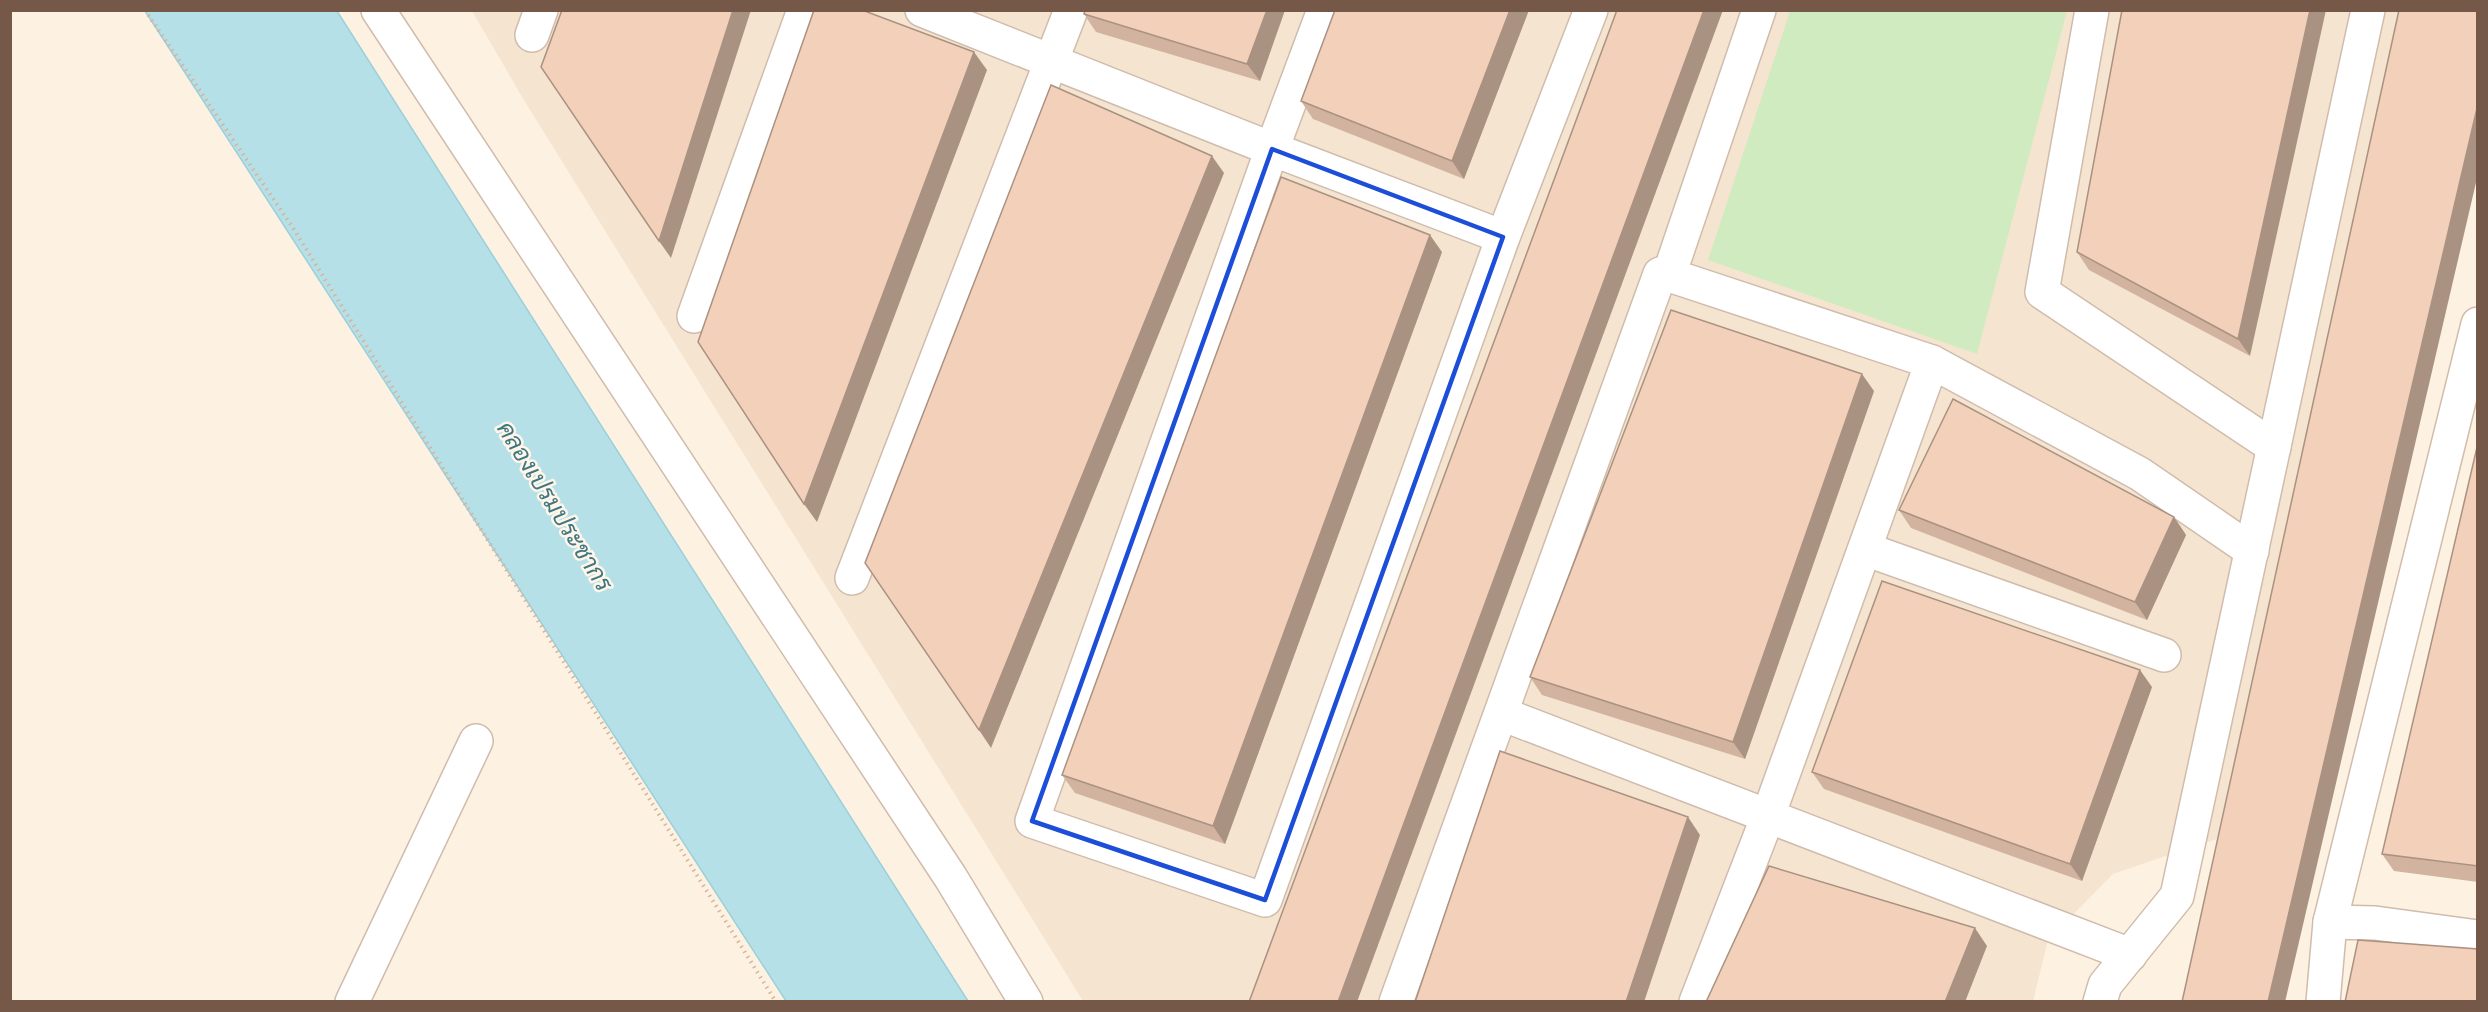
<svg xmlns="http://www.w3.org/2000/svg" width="2488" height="1012" viewBox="0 0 2488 1012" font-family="'Space Grotesk',Sarabun,sans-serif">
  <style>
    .residential { fill: #f5e4d0 }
    .green { fill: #d1ebc0 }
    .water { fill: #b6e0e7; stroke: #9ccfd9; stroke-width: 1.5 }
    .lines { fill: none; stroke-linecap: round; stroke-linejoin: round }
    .minor-casing { stroke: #d0bcac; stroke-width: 36 }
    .path { stroke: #d8b39c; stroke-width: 4; stroke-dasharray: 1.5 4.5; stroke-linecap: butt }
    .minor { stroke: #fff; stroke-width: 33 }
    .wall { fill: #d1b39f }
    .shaded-wall { fill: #aa9282 }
    .building { fill: #f3d0b9; stroke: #aa9282; stroke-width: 1.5 }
    .marked { fill: none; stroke: #1d4ed8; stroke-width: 4.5; stroke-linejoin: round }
    .labels { text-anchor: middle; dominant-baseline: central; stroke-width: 5; stroke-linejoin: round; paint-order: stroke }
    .water-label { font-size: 24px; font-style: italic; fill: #3e7782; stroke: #fff6e9 }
  </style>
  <rect width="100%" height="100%" fill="#fdf2e2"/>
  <polygon class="residential" points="472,11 2417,11 2234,833 2113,874 2048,940 2033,1002 1083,1001 522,97"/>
  <polygon class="green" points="1790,11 2067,11 1977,354 1708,260"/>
  <polygon class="water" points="145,11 337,11 968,1001 786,1001"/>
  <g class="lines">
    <defs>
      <g id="minor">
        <polyline points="378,10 951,878 1026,1002"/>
        <polyline points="922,10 1272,149 1503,237"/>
        <polyline points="1324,10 1272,149 1032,821 1265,900 1503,237 1591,10"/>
        <polyline points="2092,10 2042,292 2274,447"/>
        <polyline points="532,35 541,10"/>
        <polyline points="1669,275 1759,10"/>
        <polyline points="694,316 804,10"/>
        <polyline points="1932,362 2140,474 2252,551"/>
        <polyline points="1865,549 2164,655"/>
        <polyline points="852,578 1071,10"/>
        <polyline points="1502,714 2130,955"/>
        <polyline points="2330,922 2375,923 2478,937"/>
        <polyline points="352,1002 476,741"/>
        <polyline points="1396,1002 1660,274 1669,275 1932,362 1768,816 1696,1002"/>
        <polyline points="2100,1002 2105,985 2177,896 2368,10"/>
        <polyline points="2323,1002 2330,922 2478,324"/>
      </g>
    </defs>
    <use href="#minor" class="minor-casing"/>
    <polyline class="path" points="145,10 293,228 776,1002"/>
    <use href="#minor" class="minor"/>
  </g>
  <g class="wall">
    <polygon points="1085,10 1285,10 1260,81 1096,32 1084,14"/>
    <polygon points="1335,10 1529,10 1464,179 1313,119 1301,101"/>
    <polygon points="2122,10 2250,356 2089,270 2077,252"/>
    <polygon points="1442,252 1225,844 1075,793 1062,775"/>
    <polygon points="1874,391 1745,759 1542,695 1530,677"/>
    <polygon points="2478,443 2478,882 2394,871 2382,854"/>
    <polygon points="1899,510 2174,517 2186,535 2147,620 1911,528"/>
    <polygon points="2152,687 2082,881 1824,789 1812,772"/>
  </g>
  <g class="shaded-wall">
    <polygon points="733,10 751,10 671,258 659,241"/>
    <polygon points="1267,10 1285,10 1260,81 1247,64"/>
    <polygon points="1510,10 1529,10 1464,179 1452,161"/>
    <polygon points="1704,10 1723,10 1357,1002 1338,1002"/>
    <polygon points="2310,10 2326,10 2250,356 2238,339"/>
    <polygon points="974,52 987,70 817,522 804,504"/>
    <polygon points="2478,104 2478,174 2285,1002 2268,1002"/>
    <polygon points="1212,156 1224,173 991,748 979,730"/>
    <polygon points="1430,235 1442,252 1225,844 1213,826"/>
    <polygon points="1862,374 1874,391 1745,759 1733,742"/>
    <polygon points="2174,517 2186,535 2147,620 2135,602"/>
    <polygon points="2140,670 2152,687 2082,881 2070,864"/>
    <polygon points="1688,817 1700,835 1644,1002 1626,1002"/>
    <polygon points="1975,928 1987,946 1965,1002 1945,1002"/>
  </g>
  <g class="building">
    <polygon points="562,10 733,10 659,241 541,67"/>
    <polygon points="814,10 862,10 974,52 804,504 698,342"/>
    <polygon points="1085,10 1267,10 1247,64 1084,14"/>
    <polygon points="1335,10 1510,10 1452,161 1301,101"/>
    <polygon points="1617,10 1704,10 1338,1002 1249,1002"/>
    <polygon points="2122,10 2310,10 2238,339 2077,252"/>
    <polygon points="2399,10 2478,10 2478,104 2268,1002 2182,1002"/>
    <polygon points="1051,85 1212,156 979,730 865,563"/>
    <polygon points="1281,177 1430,235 1213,826 1062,775"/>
    <polygon points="1671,310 1862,374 1733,742 1530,677"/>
    <polygon points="1953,399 2174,517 2135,602 1899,510"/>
    <polygon points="2478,443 2478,866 2382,854"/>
    <polygon points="1882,581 2140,670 2070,864 1812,772"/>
    <polygon points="1500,751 1688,817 1626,1002 1415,1002"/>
    <polygon points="1769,866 1975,928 1945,1002 1706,1002"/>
    <polygon points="2358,940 2478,949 2478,1002 2345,1002"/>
  </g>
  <path class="marked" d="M1272,149L1503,237L1265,900L1032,821Z"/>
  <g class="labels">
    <g class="water-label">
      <text transform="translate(555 506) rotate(58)">คลองเปรมประชากร</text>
    </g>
  </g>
  <rect width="2488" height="1012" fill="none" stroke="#755848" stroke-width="24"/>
</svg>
